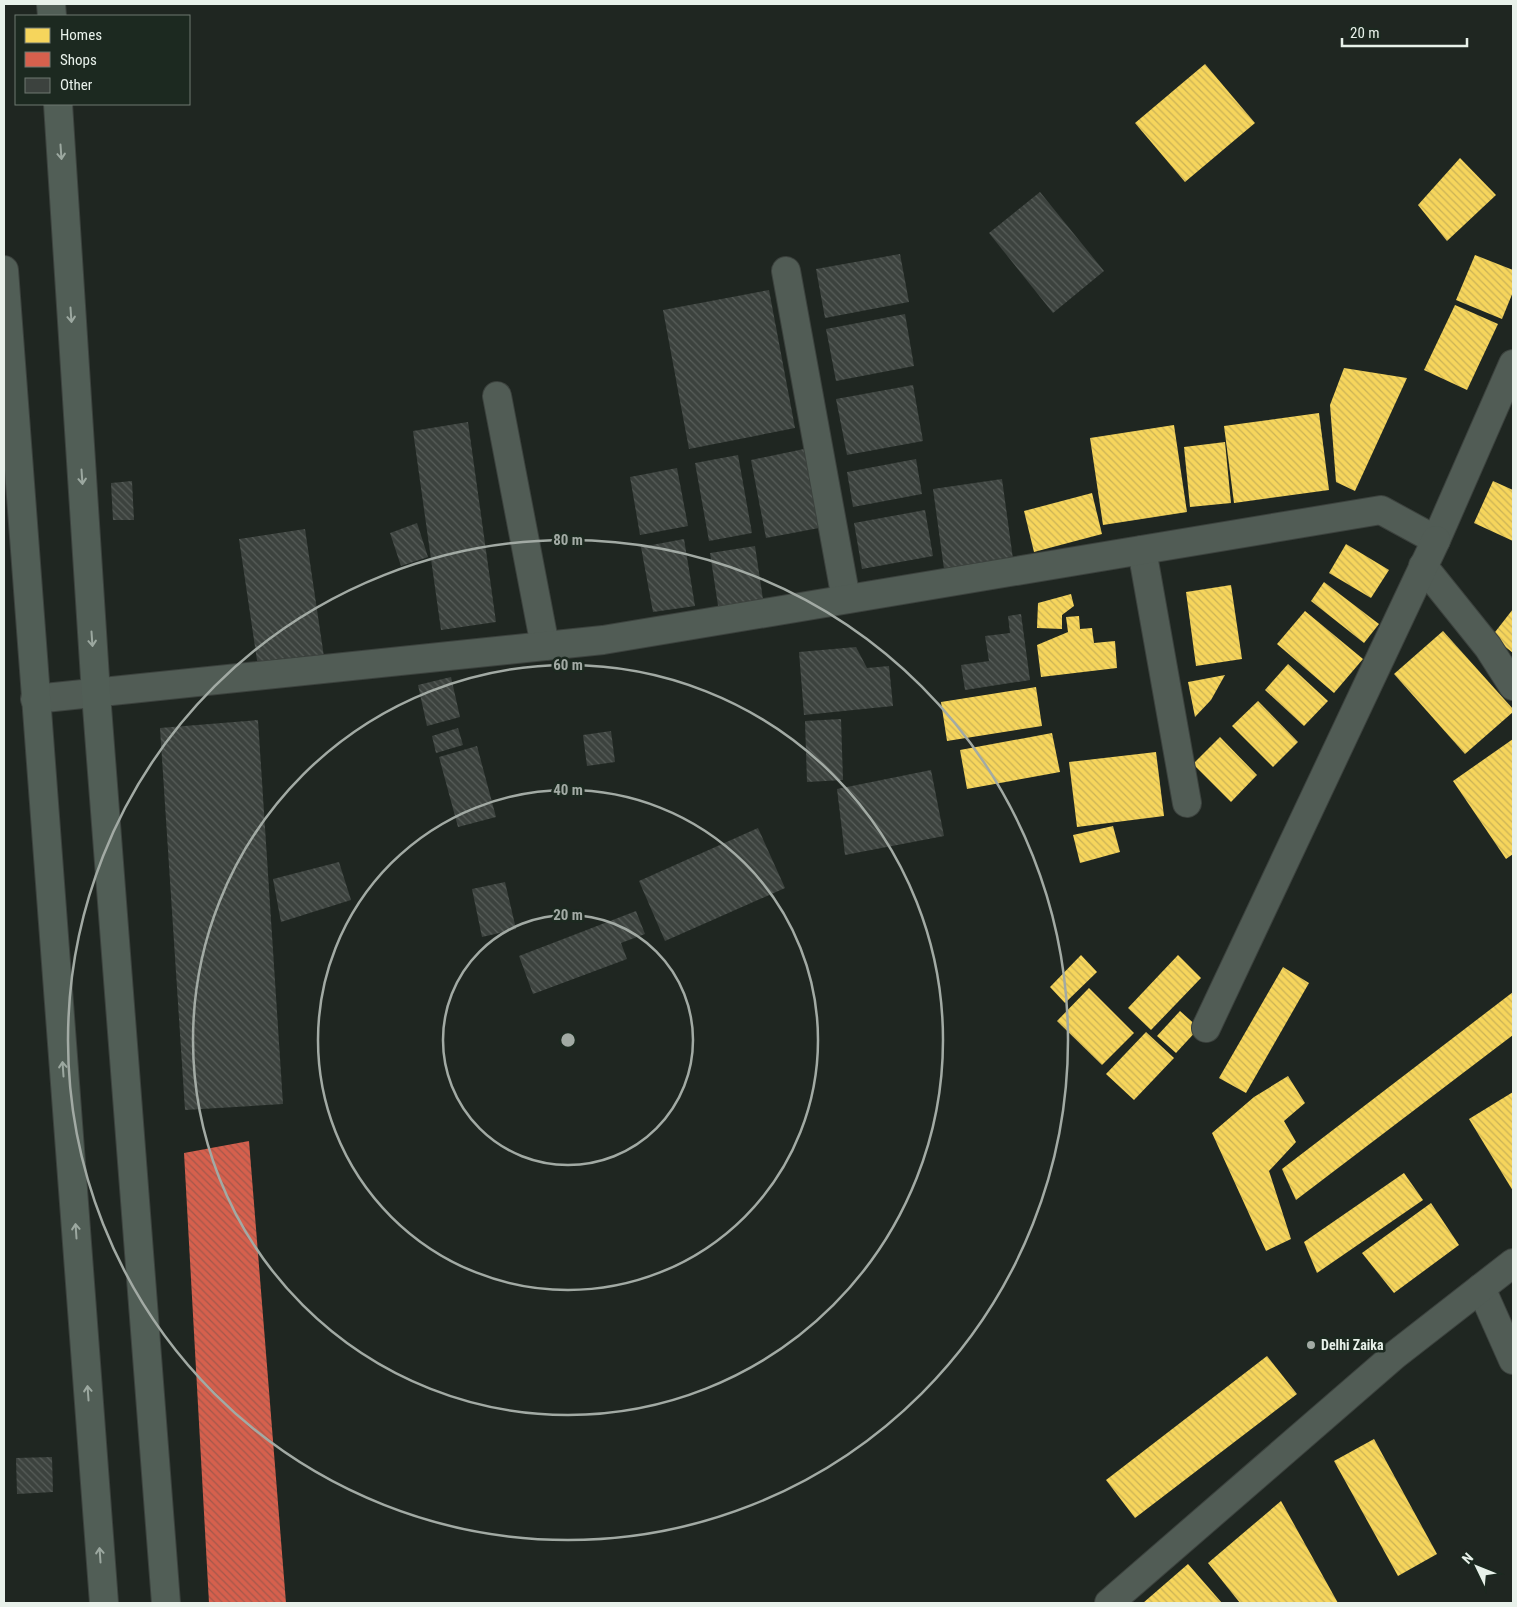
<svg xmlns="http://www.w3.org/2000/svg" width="1517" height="1607" viewBox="0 0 1517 1607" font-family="'Roboto Condensed',sans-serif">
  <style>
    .homes { fill: url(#homes-back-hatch) }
    .shops { fill: url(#shops-back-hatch) }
    .building { fill: url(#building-back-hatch) }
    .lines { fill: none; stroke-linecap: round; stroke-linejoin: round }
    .minor-casing { stroke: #3c423e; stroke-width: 30 }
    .tertiary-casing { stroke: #3c423e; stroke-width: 30 }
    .secondary-casing { stroke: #3c423e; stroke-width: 30 }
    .minor { stroke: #515c55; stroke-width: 28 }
    .tertiary { stroke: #515c55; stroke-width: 28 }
    .secondary { stroke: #515e56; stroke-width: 28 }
    .oneway { stroke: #9ca8a0 }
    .ring { fill: none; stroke: #a2aaa4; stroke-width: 2.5 }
    .poi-dot { fill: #a2aaa4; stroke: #1c2920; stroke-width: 2 }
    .labels { text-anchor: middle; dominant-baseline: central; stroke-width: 5; stroke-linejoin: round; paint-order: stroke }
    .poi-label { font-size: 14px; font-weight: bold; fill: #e8f1ea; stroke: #1c2920; text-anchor: start }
    .centre { fill: #a2aaa4; stroke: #1c2920; stroke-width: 2.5 }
    .ring-label { font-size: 15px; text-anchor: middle; font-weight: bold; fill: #a2aaa4; stroke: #1c2920; stroke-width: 5; stroke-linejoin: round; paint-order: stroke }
  </style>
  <defs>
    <pattern id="homes-back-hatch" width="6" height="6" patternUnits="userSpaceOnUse" patternTransform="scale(1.25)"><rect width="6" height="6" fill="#f6d55c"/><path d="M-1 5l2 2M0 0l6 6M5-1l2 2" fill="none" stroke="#cab256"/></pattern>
    <pattern id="shops-back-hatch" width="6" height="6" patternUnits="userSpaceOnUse" patternTransform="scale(1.25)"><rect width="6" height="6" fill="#d6604d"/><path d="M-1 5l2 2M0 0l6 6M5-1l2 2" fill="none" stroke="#a4584b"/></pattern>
    <pattern id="building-back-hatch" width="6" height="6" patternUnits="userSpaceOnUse" patternTransform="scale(1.25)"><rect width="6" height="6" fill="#3c423e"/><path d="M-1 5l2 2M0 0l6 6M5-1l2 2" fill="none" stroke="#585e5a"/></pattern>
  </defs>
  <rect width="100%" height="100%" fill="#1f2621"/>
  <g class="homes">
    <polygon points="1205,64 1255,123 1185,182 1135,123"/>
    <polygon points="1460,158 1496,195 1447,241 1418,205"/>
    <polygon points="1475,255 1513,270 1513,292 1502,319 1456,300"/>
    <polygon points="1455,305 1498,324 1467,390 1424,370"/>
    <polygon points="1344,368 1407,378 1355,491 1336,482 1330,405"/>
    <polygon points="1319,413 1329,490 1234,503 1224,426"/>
    <polygon points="1174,425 1187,512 1103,525 1090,438"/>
    <polygon points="1225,442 1231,503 1190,507 1184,447"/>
    <polygon points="1493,481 1513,490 1513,541 1474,523"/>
    <polygon points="1092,493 1102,534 1034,552 1024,511"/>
    <polygon points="1346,544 1389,570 1371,598 1329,573"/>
    <polygon points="1324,582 1379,624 1364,643 1311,601"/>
    <polygon points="1231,585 1242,659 1196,666 1186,592"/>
    <polygon points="1071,594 1074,606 1062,615 1062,629 1037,628 1038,603"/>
    <polygon points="1513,609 1513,653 1492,636"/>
    <polygon points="1305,611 1363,659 1334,693 1277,644"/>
    <polygon points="1079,616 1080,629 1092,628 1094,643 1115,641 1117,668 1041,677 1037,645 1068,632 1066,617"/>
    <polygon points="1443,631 1513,709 1513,712 1465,754 1394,674"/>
    <polygon points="1288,664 1328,701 1304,726 1265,690"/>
    <polygon points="1225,675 1211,700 1195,717 1188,682"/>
    <polygon points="1036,687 1042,726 947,741 941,702"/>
    <polygon points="1258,701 1298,742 1273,767 1232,726"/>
    <polygon points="1052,733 1060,772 967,789 960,750"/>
    <polygon points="1220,737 1257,775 1231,802 1193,764"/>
    <polygon points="1513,739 1513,854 1506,859 1453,781"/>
    <polygon points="1156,752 1164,816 1077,827 1069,762"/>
    <polygon points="1113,826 1120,852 1080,863 1073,835"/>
    <polygon points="1081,955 1097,972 1065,1003 1050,987"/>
    <polygon points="1178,955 1201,978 1151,1030 1128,1008"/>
    <polygon points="1283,967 1309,983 1246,1093 1219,1078"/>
    <polygon points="1089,988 1134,1033 1102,1065 1057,1021"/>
    <polygon points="1513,992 1513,1035 1296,1200 1282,1169"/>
    <polygon points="1180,1011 1199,1028 1176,1053 1157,1036"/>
    <polygon points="1146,1032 1174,1058 1134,1100 1106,1074"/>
    <polygon points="1288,1076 1305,1103 1284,1121 1296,1142 1269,1171 1291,1239 1266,1251 1212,1133 1254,1097"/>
    <polygon points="1513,1092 1513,1191 1469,1119"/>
    <polygon points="1404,1173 1423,1200 1317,1273 1304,1242"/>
    <polygon points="1431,1203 1459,1245 1394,1293 1362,1253"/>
    <polygon points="1267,1356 1297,1394 1135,1518 1106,1480"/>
    <polygon points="1374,1439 1437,1554 1398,1576 1334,1461"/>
    <polygon points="1281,1501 1338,1603 1240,1603 1208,1563"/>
    <polygon points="1188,1564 1222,1603 1143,1603"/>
  </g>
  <polygon class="shops" points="249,1141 286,1603 209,1603 184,1153"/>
  <g class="building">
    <polygon points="1040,192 1104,271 1053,313 989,233"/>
    <polygon points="900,254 909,302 825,318 816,269"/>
    <polygon points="769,290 795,428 689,449 663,310"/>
    <polygon points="905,314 914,366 836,381 826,329"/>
    <polygon points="913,385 923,441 847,455 836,399"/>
    <polygon points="468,422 496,622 441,630 413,431"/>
    <polygon points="804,449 819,528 766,538 751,460"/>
    <polygon points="738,455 752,533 709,541 695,463"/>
    <polygon points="916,459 922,494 853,507 847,472"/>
    <polygon points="677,468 688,526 640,535 630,477"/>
    <polygon points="1002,479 1013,559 944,569 933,489"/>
    <polygon points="132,481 134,520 113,520 111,483"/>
    <polygon points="925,510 933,556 862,569 854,523"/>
    <polygon points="417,523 428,557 401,566 390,533"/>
    <polygon points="305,529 324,657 258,667 239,539"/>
    <polygon points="684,539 695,606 653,612 641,547"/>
    <polygon points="755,546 764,606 719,612 710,553"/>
    <polygon points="1021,614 1030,680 965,690 961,665 989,661 985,636 1010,633 1008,616"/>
    <polygon points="856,647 867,668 889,666 893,706 804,715 799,652"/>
    <polygon points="451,677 460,717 427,726 418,685"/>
    <polygon points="841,719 843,780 807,782 805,721"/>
    <polygon points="258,720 283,1104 185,1110 160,728"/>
    <polygon points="458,728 463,745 436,753 432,736"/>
    <polygon points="611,731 615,762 587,766 583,735"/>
    <polygon points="477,746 496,817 458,827 439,757"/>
    <polygon points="931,770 944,836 845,855 837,789"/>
    <polygon points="758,828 785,888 665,941 639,881"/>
    <polygon points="339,862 351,900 281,922 273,879"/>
    <polygon points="505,882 516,929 482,937 472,889"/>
    <polygon points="636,911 645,934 621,943 627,959 533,994 519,956"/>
    <polygon points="52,1457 53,1492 17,1494 16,1458"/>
  </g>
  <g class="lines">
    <defs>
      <g id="minor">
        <polyline points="786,271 846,599"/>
        <polyline points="497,396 545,646"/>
        <polyline points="1142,550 1187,803"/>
        <polyline points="1423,566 1488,647 1513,686"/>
        <polyline points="35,699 603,640 1381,510 1436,540 1513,364"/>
        <polyline points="1206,1028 1436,540"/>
        <polyline points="1481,1288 1513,1360"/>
      </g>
      <polyline id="tertiary" points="1109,1603 1395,1355 1513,1263"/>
      <g id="secondary">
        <polyline points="51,4 52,16"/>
        <polyline points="58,104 96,694 166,1603"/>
        <polyline points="4,270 104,1603"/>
      </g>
    </defs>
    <use href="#minor" class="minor-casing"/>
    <use href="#tertiary" class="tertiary-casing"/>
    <use href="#secondary" class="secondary-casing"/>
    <use href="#minor" class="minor"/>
    <use href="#tertiary" class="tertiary"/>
    <use href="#secondary" class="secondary"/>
  </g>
  <defs><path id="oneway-shaft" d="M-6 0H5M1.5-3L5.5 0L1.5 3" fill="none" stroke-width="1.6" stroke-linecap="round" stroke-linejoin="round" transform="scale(1.25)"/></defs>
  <g class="oneway">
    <use href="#oneway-shaft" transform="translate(61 152) rotate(86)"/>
    <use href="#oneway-shaft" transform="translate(71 315) rotate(86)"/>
    <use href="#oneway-shaft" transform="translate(82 477) rotate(86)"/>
    <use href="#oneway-shaft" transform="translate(92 639) rotate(86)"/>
    <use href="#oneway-shaft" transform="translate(63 1069) rotate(-94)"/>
    <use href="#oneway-shaft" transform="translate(76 1231) rotate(-94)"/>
    <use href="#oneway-shaft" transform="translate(88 1393) rotate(-94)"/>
    <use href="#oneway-shaft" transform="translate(100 1555) rotate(-94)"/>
  </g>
  <g class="ring">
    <circle cx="568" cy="1040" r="125"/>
    <circle cx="568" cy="1040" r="250"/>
    <circle cx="568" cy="1040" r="375"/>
    <circle cx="568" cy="1040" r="500"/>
  </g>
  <circle class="poi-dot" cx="1311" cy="1345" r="5"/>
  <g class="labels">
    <g class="poi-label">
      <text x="1321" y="1345">Delhi Zaika</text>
    </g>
  </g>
  <circle cx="568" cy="1040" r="8" class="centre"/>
  <g class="ring-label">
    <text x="568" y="545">80 m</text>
    <text x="568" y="670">60 m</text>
    <text x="568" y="795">40 m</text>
    <text x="568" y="920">20 m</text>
  </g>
  <rect width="1517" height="1607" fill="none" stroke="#e8f1ea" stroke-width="10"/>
  <rect x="15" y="15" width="175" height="90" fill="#1c2920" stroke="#6e7971"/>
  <rect x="25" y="28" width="25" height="15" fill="#f6d55c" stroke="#6e7971"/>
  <text x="60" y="40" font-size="15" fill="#e8f1ea">Homes</text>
  <rect x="25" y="52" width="25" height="15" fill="#d6604d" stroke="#6e7971"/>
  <text x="60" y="65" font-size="15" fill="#e8f1ea">Shops</text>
  <rect x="25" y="78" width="25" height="15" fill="#3c423e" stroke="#6e7971"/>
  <text x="60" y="90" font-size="15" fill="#e8f1ea">Other</text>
  <g transform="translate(1477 1567) rotate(313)" stroke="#1c2920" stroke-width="4" paint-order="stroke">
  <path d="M0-4L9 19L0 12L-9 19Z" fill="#e8f1ea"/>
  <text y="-8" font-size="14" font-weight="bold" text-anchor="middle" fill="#e8f1ea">N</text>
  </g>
  <path d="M1342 38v8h125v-8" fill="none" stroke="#e8f1ea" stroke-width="2.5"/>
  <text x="1350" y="38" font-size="15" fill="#e8f1ea" stroke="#1c2920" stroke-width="4" paint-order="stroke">20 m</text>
</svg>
